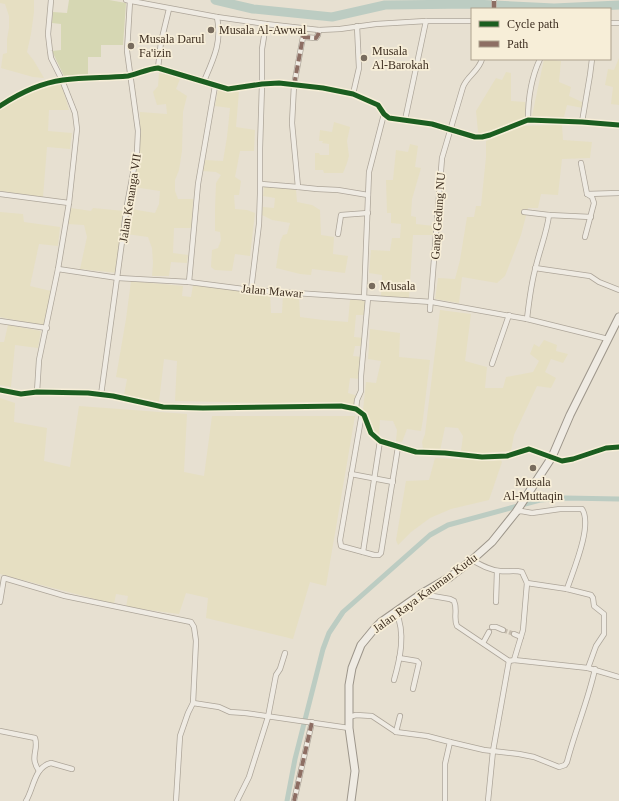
<svg xmlns="http://www.w3.org/2000/svg" width="619" height="801" viewBox="0 0 619 801" font-family="'Times New Roman',serif">
  <style>
    .farmland { fill: #e6dfc2 }
    .green { fill: #d6d7b3 }
    .lines { fill: none; stroke-linecap: round; stroke-linejoin: round }
    .canal { stroke: #bcccc2; stroke-width: 5 }
    .river { stroke: #bcccc2; stroke-width: 9 }
    .street-tunnel { stroke: #c5bcae; stroke-width: 4.5; stroke-dasharray: 4.5 2; stroke-linecap: butt }
    .street-casing { stroke: #ada599; stroke-width: 6 }
    .secondary-casing { stroke: #9c958a; stroke-width: 9 }
    .street { stroke: #efebe3; stroke-width: 4.5 }
    .secondary { stroke: #efebe3; stroke-width: 7 }
    .quiet { stroke: #8d6e63; stroke-width: 4; stroke-dasharray: 8 4; stroke-linecap: butt }
    .cycleway-casing { stroke: #f7eed8; stroke-width: 8 }
    .cycleway { stroke: #1b5e20; stroke-width: 5 }
    .poi-dot { fill: #786c5e; stroke: #f7eed8; stroke-width: 1.5 }
    .labels { text-anchor: middle; dominant-baseline: central; stroke-width: 3.5; stroke-linejoin: round; paint-order: stroke }
    .poi-label { font-size: 12px; fill: #3d2e20; stroke: #f7eed8; text-anchor: start }
    .street-label { font-size: 12px; fill: #3d2e20; stroke: #f7eed8 }
  </style>
  <rect width="100%" height="100%" fill="#e7e0d1"/>
  <g class="farmland">
    <polygon points="0,0 34,0 34,12 31,34 27,52 34,61 44,78 33,77 1,68 3,54 7,53 7,39 9,28 9,16 5,4 0,3"/>
    <polygon points="619,58 619,105 611,104 613,87 605,85 608,69 614,70"/>
    <polygon points="544,59 561,61 559,82 571,87 569,96 582,102 583,108 567,105 564,117 532,116"/>
    <polygon points="506,72 511,73 511,101 525,102 526,117 482,135 478,132 476,111 496,78 502,80"/>
    <polygon points="159,73 177,76 180,79 176,89 187,96 183,112 182,151 179,170 175,180 175,191 178,199 193,199 192,228 174,228 173,253 188,255 187,263 171,262 169,276 152,276 153,263 152,248 148,237 126,234 131,209 155,213 159,204 160,191 133,187 140,143 140,112 167,114 166,104 157,105 153,92 158,86"/>
    <polygon points="61,82 69,110 49,110 48,131 72,133 70,149 47,147 43,197 0,191 0,107 36,89"/>
    <polygon points="218,89 239,91 236,127 255,130 254,151 240,151 235,177 241,181 239,195 234,195 235,209 247,210 255,213 250,256 235,254 232,271 215,270 211,267 212,250 218,248 221,240 220,232 215,231 215,209 216,183 221,175 216,172 203,171 205,160 223,161 227,137 230,108 215,106"/>
    <polygon points="334,122 350,127 347,141 349,156 347,163 343,173 324,173 323,170 315,170 315,153 319,153 320,155 329,155 329,144 322,143 323,141 319,141 320,130 332,132"/>
    <polygon points="562,125 563,140 592,142 590,158 562,159 558,195 541,194 538,208 528,208 521,235 505,276 497,283 462,277 459,303 435,299 438,278 455,279 460,260 467,217 474,217 476,206 481,206 486,157 486,141 521,126"/>
    <polygon points="410,144 418,146 415,167 421,168 412,199 411,216 416,217 416,224 434,226 433,235 413,235 409,299 381,297 382,275 369,273 371,250 390,251 392,238 400,238 401,224 391,223 391,213 387,213 386,180 393,180 396,150 408,152"/>
    <polygon points="264,185 287,187 296,190 297,202 312,205 320,210 321,235 334,237 333,254 348,256 345,273 312,269 311,275 300,274 276,268 280,242 283,235 287,234 290,223 272,220 262,215 263,207 274,208 275,198 263,196"/>
    <polygon points="71,208 91,211 93,208 124,211 117,273 80,269 87,237 84,225 67,224"/>
    <polygon points="0,212 23,214 24,222 60,227 58,246 39,244 30,286 51,291 44,326 0,317"/>
    <polygon points="131,281 183,286 182,296 191,297 193,285 270,293 271,313 282,313 283,294 299,295 300,317 323,320 348,322 350,300 368,300 366,315 356,315 354,337 364,338 363,346 355,346 353,356 362,357 360,379 350,378 348,393 358,396 356,406 342,403 315,402 273,403 175,401 177,361 164,359 159,402 124,395 127,379 116,377 126,319"/>
    <polygon points="440,310 471,314 465,361 487,367 485,388 503,388 506,377 533,372 539,361 530,354 534,344 539,347 544,340 557,345 556,351 568,354 563,363 551,359 545,372 556,378 551,388 537,386 514,435 511,451 473,454 461,451 463,436 458,428 445,427 440,451 423,449 422,442 425,434"/>
    <polygon points="8,325 41,331 38,348 15,345 11,387 0,385 0,342 4,342"/>
    <polygon points="370,329 400,333 399,357 430,360 423,419 421,431 407,429 402,442 396,441 397,430 393,421 380,420 379,435 375,432 367,412 363,410 366,382 376,383 381,361 368,359"/>
    <polygon points="0,398 15,403 14,422 47,428 44,461 70,467 79,406 187,414 184,472 204,476 212,416 355,416 326,586 310,582 293,639 206,618 208,598 186,593 179,614 126,607 128,596 116,594 114,604 0,574"/>
    <polygon points="435,458 493,461 500,459 502,462 489,500 451,509 430,518 411,532 398,545 396,540 406,481 429,480"/>
  </g>
  <polygon class="green" points="69,0 109,0 126,3 123,45 101,45 101,57 88,57 88,74 64,76 52,51 61,50 61,24 52,23 53,12 67,13"/>
  <g class="lines">
    <polyline class="canal" points="287,801 295,759 323,649 329,633 343,612 430,535 448,525 540,500 565,498 619,499"/>
    <polyline class="river" points="215,0 253,9 332,17 385,5 474,4 554,8 619,5"/>
    <polyline class="street-tunnel" points="503,630 514,634"/>
    <defs>
      <g id="street">
        <polyline points="126,0 217,17 266,24 319,30 340,29 376,24 426,21 472,21"/>
        <polyline points="494,9 494,0"/>
        <polyline points="610,23 619,23"/>
        <polyline points="319,30 318,35 316,38 303,37 294,85 292,123 298,187 317,189 338,190 368,195"/>
        <polyline points="158,68 161,42 169,9"/>
        <path d="M204,81C214,58 222,42 217,17"/>
        <polyline points="353,94 359,68 357,26"/>
        <path d="M0,106C18,94 41,83 63,80C84,77 106,78 128,76C138,74 147,69 158,68L228,89L262,84L279,83L323,88L353,94L378,105L384,114L389,118L432,124L475,137H482L490,135L528,120L582,122L619,125"/>
        <polyline points="405,120 426,21"/>
        <path d="M528,120C528,99 531,78 540,59"/>
        <polyline points="582,122 590,75 592,59"/>
        <polyline points="581,163 587,194 592,197 594,203 585,237"/>
        <polyline points="261,184 298,187"/>
        <polyline points="0,194 69,203"/>
        <polyline points="587,194 619,193"/>
        <polyline points="524,212 549,215"/>
        <polyline points="338,234 341,215 368,213"/>
        <polyline points="535,268 590,276 599,282 619,290"/>
        <polyline points="58,269 118,278 189,282 251,290 432,302 527,319 608,339"/>
        <polyline points="189,282 198,184 215,86"/>
        <polyline points="251,290 259,224 260,194 260,148 262,84 262,49 266,24"/>
        <polyline points="364,298 369,172 384,114"/>
        <path d="M430,310L442,158L463,87C467,76 479,71 482,59"/>
        <path d="M527,319C529,301 531,284 536,266C540,249 547,232 549,215L591,217"/>
        <polyline points="0,321 47,328"/>
        <polyline points="492,364 509,315"/>
        <polyline points="0,390 21,394 37,392 88,393 113,396 163,407 203,408 341,406 356,409 364,415 371,433 380,441 416,452 445,453 482,457 507,456 529,449 562,461 573,459 606,448 619,447"/>
        <polyline points="37,392 39,360 58,269 69,203 77,129 75,113 62,80 51,58 50,51 48,34 51,0"/>
        <polyline points="101,395 127,205 137,152 138,131 127,51 130,1"/>
        <polyline points="356,409 357,400 361,391 361,376 368,298"/>
        <polyline points="362,413 340,540 341,546 374,555 379,555 381,553 398,447"/>
        <polyline points="351,474 393,482"/>
        <path d="M516,512L521,511L532,513L560,509H582C593,525 573,571 567,589"/>
        <polyline points="363,552 380,441"/>
        <path d="M472,560C481,565 489,570 500,571C507,572 515,570 522,572L527,583L567,589L591,595L593,598L594,606L604,614V634L596,646L588,668L619,677"/>
        <path d="M421,594L450,599L454,601C458,610 453,618 457,626L509,661L514,660L523,630L527,583"/>
        <polyline points="0,602 4,578 65,596 191,622 194,627 196,641 193,703 188,713 180,736 176,801"/>
        <polyline points="496,602 497,571"/>
        <polyline points="492,627 496,627 503,630"/>
        <polyline points="514,634 521,637"/>
        <polyline points="483,643 489,632"/>
        <polyline points="399,658 417,661 419,663 413,689"/>
        <polyline points="514,660 588,668"/>
        <path d="M394,680C400,659 406,633 396,612"/>
        <polyline points="193,703 219,707 230,712 245,713 349,728"/>
        <polyline points="349,717 356,715 372,716 396,732 427,736 450,742 445,764 445,801"/>
        <path d="M0,731L35,738C39,751 29,756 39,771"/>
        <polyline points="396,732 400,716"/>
        <path d="M450,742L484,750L519,754L534,757L559,767L565,765L567,762C575,731 588,701 595,669"/>
        <path d="M26,801C34,788 34,767 51,763L72,769"/>
        <polyline points="237,801 249,777 268,717 276,675 280,669 285,653"/>
        <polyline points="294,801 312,722"/>
        <polyline points="488,801 493,751 509,661"/>
      </g>
      <polyline id="secondary" points="351,801 355,771 349,728 349,685 352,668 361,645 375,628 381,622 421,594 450,577 472,560 492,542 516,512 552,457 570,415 619,317"/>
    </defs>
    <use href="#street" class="street-casing"/>
    <use href="#secondary" class="secondary-casing"/>
    <use href="#street" class="street"/>
    <use href="#secondary" class="secondary"/>
    <g class="quiet">
      <polyline points="494,9 494,0"/>
      <polyline points="294,85 303,37 316,38 318,35 319,30"/>
      <polyline points="294,801 312,722"/>
    </g>
    <defs>
      <g id="cycleway">
        <path d="M0,106C18,94 41,83 63,80C84,77 106,78 128,76C138,74 147,69 158,68L228,89L262,84L279,83L323,88L353,94L378,105L384,114L389,118L432,124L475,137H482L490,135L528,120L582,122L619,125"/>
        <polyline points="0,390 21,394 37,392 88,393 113,396 163,407 203,408 341,406 356,409 364,415 371,433 380,441 416,452 445,453 482,457 507,456 529,449 562,461 573,459 606,448 619,447"/>
      </g>
    </defs>
    <use href="#cycleway" class="cycleway-casing"/>
    <use href="#cycleway" class="cycleway"/>
  </g>
  <g class="poi-dot">
    <circle cx="211" cy="30" r="4"/>
    <circle cx="131" cy="46" r="4"/>
    <circle cx="364" cy="58" r="4"/>
    <circle cx="372" cy="286" r="4"/>
    <circle cx="533" cy="468" r="4"/>
  </g>
  <g class="labels">
    <g class="poi-label">
      <text x="219" y="30">Musala Al-Awwal</text>
      <text x="139" y="39">Musala Darul<tspan x="139" dy="14">Fa'izin</tspan></text>
      <text x="372" y="51">Musala<tspan x="372" dy="14">Al-Barokah</tspan></text>
      <text x="380" y="286">Musala</text>
      <text x="533" y="482" text-anchor="middle">Musala<tspan x="533" dy="14">Al-Muttaqin</tspan></text>
    </g>
    <g class="street-label">
      <text transform="translate(130 198) rotate(-81)">Jalan Kenanga VII</text>
      <text transform="translate(438 216) rotate(-86)">Gang Gedung NU</text>
      <text transform="translate(272 291) rotate(5)">Jalan Mawar</text>
      <text transform="translate(425 593) rotate(-36)">Jalan Raya Kauman Kudu</text>
    </g>
  </g>
  <rect x="471" y="8" width="140" height="52" fill="#f7eed8" stroke="#ada18e"/>
  <rect x="479" y="21" width="20" height="6" fill="#1b5e20" stroke="#ada18e"/>
  <text x="507" y="28" font-size="12" fill="#3d2e20">Cycle path</text>
  <rect x="479" y="41" width="20" height="6" fill="#8d6e63" stroke="#ada18e"/>
  <text x="507" y="48" font-size="12" fill="#3d2e20">Path</text>
</svg>
